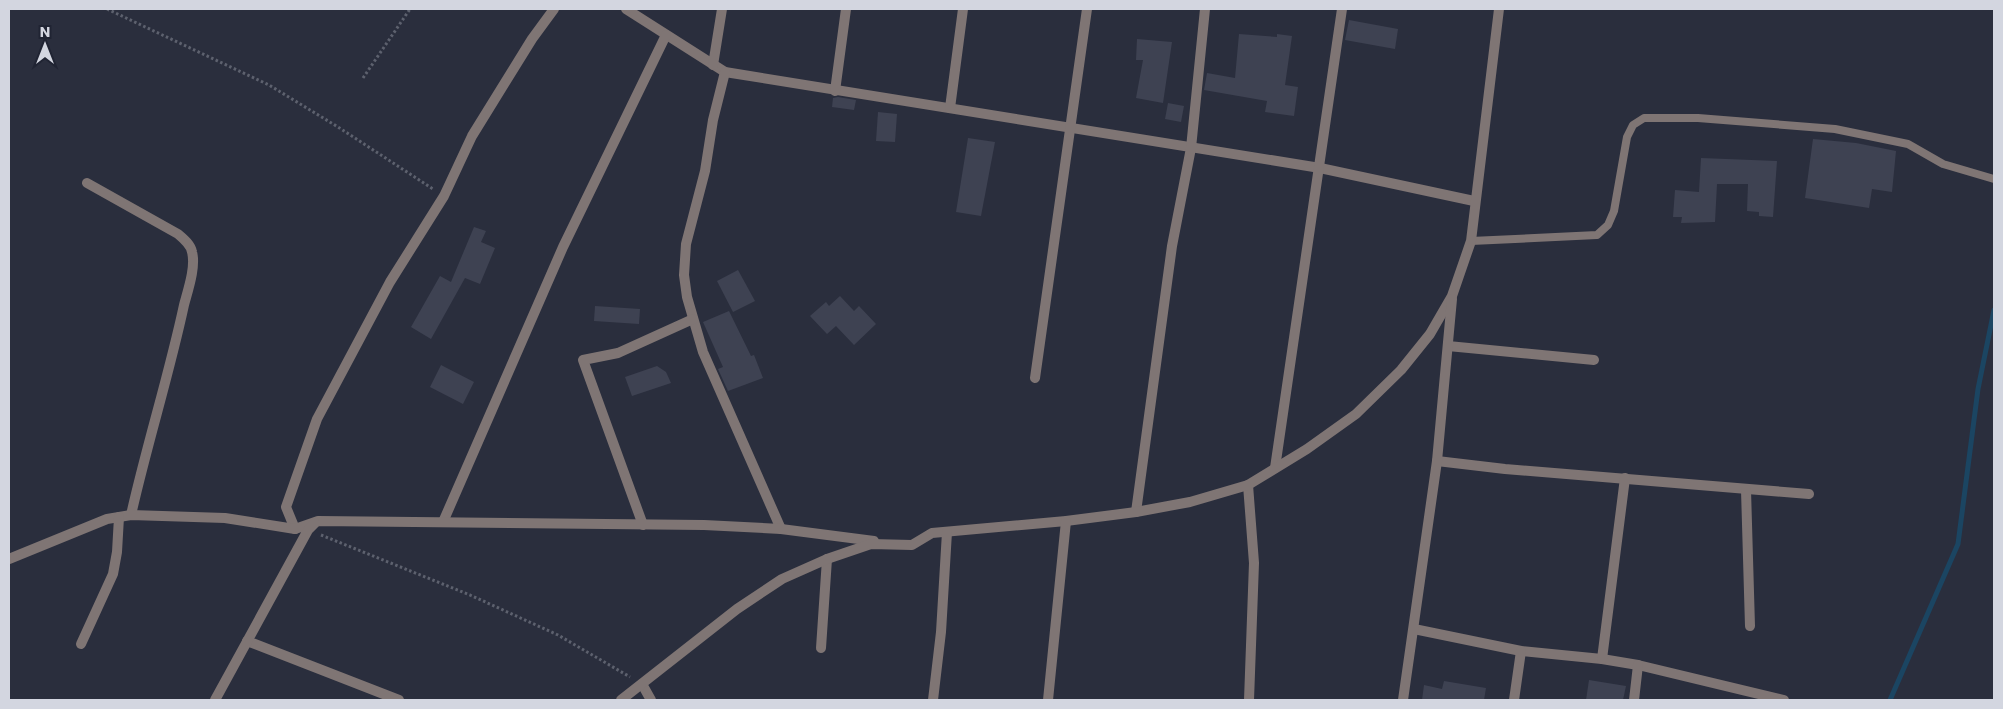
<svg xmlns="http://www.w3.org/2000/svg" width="2003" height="709" viewBox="0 0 2003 709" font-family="Poppins,sans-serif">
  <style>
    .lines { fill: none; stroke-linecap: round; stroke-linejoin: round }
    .stream { stroke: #1b4562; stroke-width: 5 }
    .building { fill: #3e4252 }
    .path { stroke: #5d616e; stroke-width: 3; stroke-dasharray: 2.5 2.5; stroke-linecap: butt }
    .lane { stroke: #7f7574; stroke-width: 8 }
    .street { stroke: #7f7574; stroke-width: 10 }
  </style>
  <rect width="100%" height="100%" fill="#2a2e3d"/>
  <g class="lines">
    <polyline class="stream" points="1890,700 1958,544 1978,389 1994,310"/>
  </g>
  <g class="building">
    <polygon points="1349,20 1398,29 1395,49 1345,40"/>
    <polygon points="1239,34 1277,37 1277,34 1292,36 1285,85 1298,87 1294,116 1265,112 1267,101 1204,90 1207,73 1235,78"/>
    <polygon points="1137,39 1172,42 1163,103 1136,98 1143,60 1136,60"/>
    <polygon points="838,97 856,100 854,110 832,107 833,98"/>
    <polygon points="1168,103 1184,106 1181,122 1165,119"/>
    <polygon points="878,112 897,114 895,142 876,141"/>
    <polygon points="968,138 995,142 981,216 956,212"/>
    <polygon points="1813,139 1856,143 1896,151 1892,192 1872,189 1869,208 1805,198"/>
    <polygon points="1701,158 1777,161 1773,217 1759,216 1759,212 1747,211 1748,184 1717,184 1715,222 1681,223 1682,217 1673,217 1675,190 1699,192"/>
    <polygon points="474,227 486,231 481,242 495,248 480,284 465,278 431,339 411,327 440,276 451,282"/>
    <polygon points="738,270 755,301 733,312 717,281"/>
    <polygon points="840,296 854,311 859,306 876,324 854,345 836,326 827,334 810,316 826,302 829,306"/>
    <polygon points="595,306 640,309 639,324 594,321"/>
    <polygon points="729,311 751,356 754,355 763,378 728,391 718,369 723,367 703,322"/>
    <polygon points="441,365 474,382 463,404 430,387"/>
    <polygon points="657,366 666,372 671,383 632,396 625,377"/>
    <polygon points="1589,680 1626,686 1623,700 1586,700"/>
    <polygon points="1444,681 1486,688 1484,700 1422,700 1424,685 1442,689"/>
  </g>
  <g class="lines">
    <g class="path">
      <polyline points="107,9 269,85 338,127 433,189"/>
      <polyline points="363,78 410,9"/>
      <polyline points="321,535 470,595 558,635 630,677"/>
    </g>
    <polyline class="lane" points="1471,241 1597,235 1608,225 1614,211 1627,137 1633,125 1644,118 1698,118 1835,129 1908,144 1943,164 1994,179"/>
    <g class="street">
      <polyline points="626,9 725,72 1320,168 1474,201"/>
      <polyline points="713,65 722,9"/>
      <polyline points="725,72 713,120 705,171 686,244 684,275 687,297 703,352 781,529"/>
      <polyline points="835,91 846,9"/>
      <polyline points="950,108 963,9"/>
      <path d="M87,183L178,234C184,239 191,245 192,252C196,267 188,290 184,305C169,375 147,444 131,515"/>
      <polyline points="1448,346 1594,360"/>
      <polyline points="1035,378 1087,9"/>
      <polyline points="1437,461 1505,469 1809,494"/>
      <polyline points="1275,468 1342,9"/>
      <polyline points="1248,485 1254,563 1249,700"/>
      <polyline points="1746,490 1750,626"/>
      <polyline points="1136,512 1172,246 1191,148 1205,9"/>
      <polyline points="443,522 563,247 666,35"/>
      <polyline points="643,525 583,360 618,353 693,319"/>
      <polyline points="295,529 286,507 317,419 390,282 444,196 472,136 532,39 554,9"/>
      <polyline points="9,559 107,519 131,515 225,518 295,529 318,521 704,525 781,529 874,541"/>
      <polyline points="1414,629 1521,651 1602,659 1638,665 1784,700"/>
      <polyline points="247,641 399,700"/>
      <polyline points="81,644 113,574 117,552 119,517"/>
      <polyline points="821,648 827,559"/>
      <polyline points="1602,659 1625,478"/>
      <polyline points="642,684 651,700"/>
      <polyline points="215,700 308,530 315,523"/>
      <polyline points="621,700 737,609 782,579 827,559 871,544 912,545 932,533 1066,521 1136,512 1190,502 1248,485 1307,449 1356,414 1401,370 1430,334 1452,296 1471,241 1499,9"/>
      <polyline points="933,700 941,632 947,532"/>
      <polyline points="1048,700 1066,521"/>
      <polyline points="1403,700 1437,461 1452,299"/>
      <polyline points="1514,700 1521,651"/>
      <polyline points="1634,700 1638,665"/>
    </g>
  </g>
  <rect width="2003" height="709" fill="none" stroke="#d3d6e0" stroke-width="20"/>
  <g transform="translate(45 45)" stroke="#202433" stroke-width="4" paint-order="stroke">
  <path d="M0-4L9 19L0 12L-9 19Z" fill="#d3d6e0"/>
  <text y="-8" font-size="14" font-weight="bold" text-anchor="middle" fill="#d3d6e0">N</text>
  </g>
</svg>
